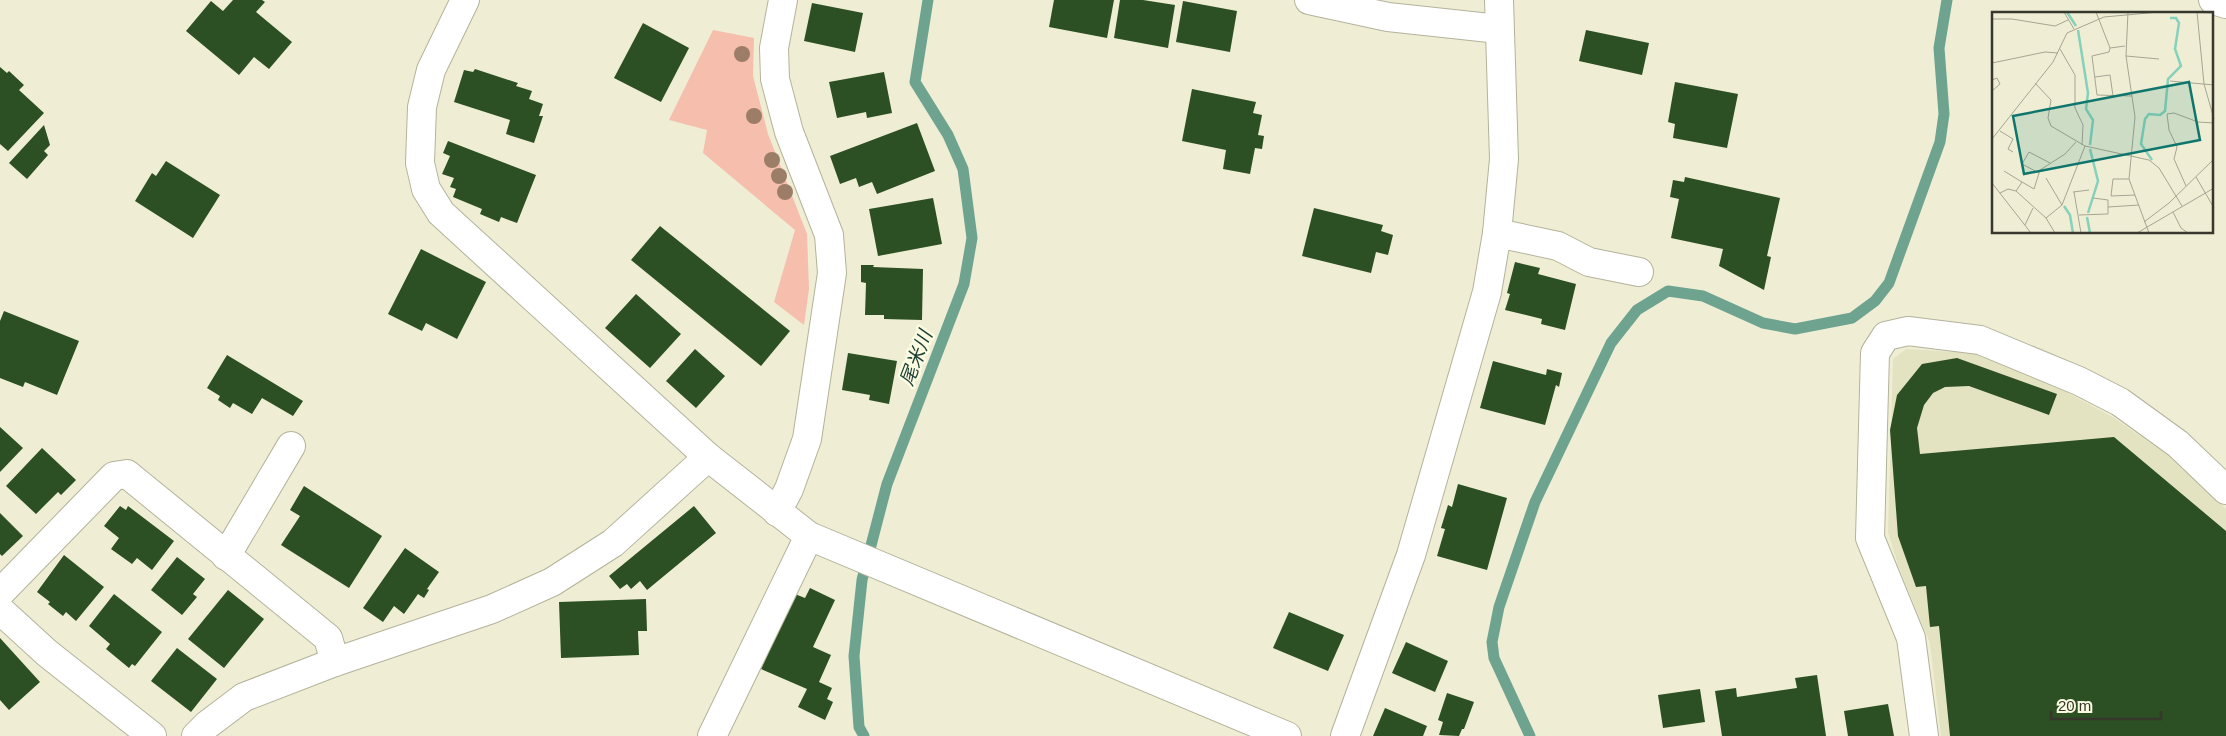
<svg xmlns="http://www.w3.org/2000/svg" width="2226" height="736" viewBox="0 0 2226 736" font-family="Helvetica,'Noto Sans JP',sans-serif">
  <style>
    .built { fill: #e3e2c1 }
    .green { fill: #f6beac }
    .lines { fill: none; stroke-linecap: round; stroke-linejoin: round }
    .stream { stroke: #6ea390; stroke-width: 11 }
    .building { fill: #2c4f23 }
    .minor-casing { stroke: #b3b39b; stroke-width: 30 }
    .minor { stroke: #fff; stroke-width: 28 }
    .tree { fill: #9c7d67 }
    .labels { text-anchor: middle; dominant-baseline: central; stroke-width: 5; stroke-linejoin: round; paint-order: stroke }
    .water-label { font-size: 19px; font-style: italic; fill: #1c3f35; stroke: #fcfce2 }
    .inset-river { fill: none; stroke: #86d1bb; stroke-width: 2.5 }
    .inset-road { fill: none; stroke: #a5a592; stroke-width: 1 }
    .view { fill: #0f766e; fill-opacity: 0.15; stroke: #0f766e; stroke-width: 2.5 }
    .inset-edge { fill: none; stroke: #37372d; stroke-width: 2.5 }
  </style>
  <rect width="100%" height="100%" fill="#efeed5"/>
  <polygon class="built" points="1906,349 1973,353 2048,382 2114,418 2172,458 2226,509 2226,736 1941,736 1930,643 1898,565 1888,532 1893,359"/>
  <polygon class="green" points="713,30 754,38 753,76 768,134 807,234 809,289 804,325 774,302 795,230 703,153 707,130 669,120"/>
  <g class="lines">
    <g class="stream">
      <polyline points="864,736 859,727 854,656 862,580 887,484 964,284 972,238 963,169 948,135 915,82 928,0"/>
      <polyline points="1530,736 1494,658 1492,642 1499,607 1535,502 1611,343 1637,310 1668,291 1703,296 1763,323 1795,329 1852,318 1875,301 1889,283 1940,142 1944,114 1939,48 1947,0"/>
    </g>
  </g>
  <g class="building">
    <polygon points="233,0 262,0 265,2 256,12 292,42 269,69 254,57 239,75 186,31 211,1 223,11"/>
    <polygon points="1054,0 1114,0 1107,38 1049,27"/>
    <polygon points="1120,0 1143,0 1175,5 1168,48 1114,38"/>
    <polygon points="1183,1 1237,11 1230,52 1176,42"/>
    <polygon points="812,3 863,13 855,52 804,41"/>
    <polygon points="643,23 689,48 661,102 614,78"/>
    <polygon points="1586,30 1649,43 1642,75 1579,61"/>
    <polygon points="0,67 7,73 9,71 24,85 19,90 44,113 8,151 0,144"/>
    <polygon points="475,69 518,83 516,86 532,91 529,99 543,104 539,116 543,116 534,143 506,134 510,120 454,102 464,70 473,72"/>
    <polygon points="884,72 892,113 867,118 866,112 837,118 829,82"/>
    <polygon points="1675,82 1738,94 1727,148 1673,138 1675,124 1668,122"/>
    <polygon points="1192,89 1256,102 1253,113 1262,115 1258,135 1264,136 1262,149 1255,148 1250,174 1223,169 1226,150 1182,141"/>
    <polygon points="917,123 935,171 877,194 872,182 859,187 856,178 840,184 830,156"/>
    <polygon points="44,125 50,145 44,151 48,155 27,179 9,163"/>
    <polygon points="448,141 536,175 517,223 501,217 499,222 480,214 482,209 453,197 456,189 450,187 454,178 442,174 450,156 443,153"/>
    <polygon points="166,161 220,195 193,238 135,201 152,173 156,176"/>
    <polygon points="1685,177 1780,198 1767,256 1771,257 1764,290 1719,266 1723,249 1671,238 1679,199 1670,197 1673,180 1684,182"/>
    <polygon points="933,198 942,244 878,256 869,209"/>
    <polygon points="1314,208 1383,225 1381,231 1393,235 1388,255 1376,252 1371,273 1302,256"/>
    <polygon points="660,226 790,331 761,366 631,260"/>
    <polygon points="421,249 486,282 457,339 426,323 422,331 388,314"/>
    <polygon points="1515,262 1540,268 1538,274 1576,284 1565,330 1541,324 1542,319 1505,310 1510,294 1507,293"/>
    <polygon points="861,265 874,265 873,267 923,269 922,320 884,319 884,315 865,315 866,283 861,282"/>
    <polygon points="636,294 681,334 650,368 605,328"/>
    <polygon points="4,311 79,341 57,395 25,382 23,387 0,378 0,321"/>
    <polygon points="695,349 725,376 696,408 666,381"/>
    <polygon points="848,353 897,361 889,404 869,400 870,395 842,390"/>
    <polygon points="227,355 303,401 293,416 262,398 252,414 233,403 230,408 218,400 220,396 207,388"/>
    <polygon points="1957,358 2057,394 2049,415 1969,386 1945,387 1933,393 1924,405 1917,428 1920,454 2114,437 2226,531 2226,736 1950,736 1939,626 1930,627 1926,586 1916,587 1898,536 1890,430 1897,395 1922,364"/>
    <polygon points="1493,361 1546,375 1547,369 1562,373 1559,387 1556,385 1545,425 1480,408"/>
    <polygon points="0,427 23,448 0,472"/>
    <polygon points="42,448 76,480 61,495 58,492 36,514 6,486"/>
    <polygon points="1458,484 1507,498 1487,570 1437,556 1445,529 1441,528 1448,505 1452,507"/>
    <polygon points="304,486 382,536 349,588 281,545 300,516 290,510"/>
    <polygon points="120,506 126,510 128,506 174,541 152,570 137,558 132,564 111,549 119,538 104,526"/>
    <polygon points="694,506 716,533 647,590 640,581 631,589 627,584 620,589 609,576"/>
    <polygon points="0,513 23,536 2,556 0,554"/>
    <polygon points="405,548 439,572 427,589 429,590 424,598 418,594 404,614 394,606 383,622 363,608"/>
    <polygon points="64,555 104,587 76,621 66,612 63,616 48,604 50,602 37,592"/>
    <polygon points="177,557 205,579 193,594 197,597 182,615 151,590"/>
    <polygon points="810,588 835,600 813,647 831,655 819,682 832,688 827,699 833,702 825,720 798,707 807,689 761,669 795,594 805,598"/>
    <polygon points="228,590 264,619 224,668 188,639"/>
    <polygon points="114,594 162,632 135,666 132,664 129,668 106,649 110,644 89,626"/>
    <polygon points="646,599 647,631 638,631 639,655 561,658 559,602"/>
    <polygon points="1289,612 1344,635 1328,671 1273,648"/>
    <polygon points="0,638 40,682 9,710 0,700"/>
    <polygon points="1406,642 1448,661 1435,692 1392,673"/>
    <polygon points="177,648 217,679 191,712 151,681"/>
    <polygon points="1817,675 1826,736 1722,736 1715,691 1736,688 1737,697 1797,688 1795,678"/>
    <polygon points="1700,689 1705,722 1663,728 1658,695"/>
    <polygon points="1447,693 1474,702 1464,729 1462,729 1459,736 1439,735 1443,722 1438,720"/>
    <polygon points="1888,704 1894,736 1848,736 1844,711"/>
    <polygon points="1385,708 1427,726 1423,736 1373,736"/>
  </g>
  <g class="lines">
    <defs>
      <g id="minor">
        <polyline points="465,0 431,70 422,107 420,163 426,189 441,213 708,457 809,536 1287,736"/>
        <polyline points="1309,0 1388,17 1499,29"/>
        <polyline points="2213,0 2226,4"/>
        <polyline points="1497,233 1558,246 1589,262 1639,272"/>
        <polyline points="777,512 789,489 807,439 832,273 829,235 789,132 775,79 774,48 783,0"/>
        <polyline points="226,556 291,446"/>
        <polyline points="0,593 114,476 127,474 328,638 335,662"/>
        <polyline points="0,610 47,653 152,736"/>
        <polyline points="196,736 207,725 244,697 335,662 492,609 552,582 613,543 708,457"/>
        <polyline points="712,736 809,536"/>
        <polyline points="1345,736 1411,555 1487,292 1497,233 1504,159 1499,0"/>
        <polyline points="1924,736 1911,638 1870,538 1875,353 1886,336 1908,331 1980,340 2079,381 2120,402 2178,444 2226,490"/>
      </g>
    </defs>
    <use href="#minor" class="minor-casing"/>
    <use href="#minor" class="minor"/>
  </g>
  <g class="tree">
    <circle cx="742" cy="54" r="8"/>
    <circle cx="754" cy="116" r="8"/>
    <circle cx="772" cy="160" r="8"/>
    <circle cx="779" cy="176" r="8"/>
    <circle cx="785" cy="192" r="8"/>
  </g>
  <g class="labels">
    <g class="water-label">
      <text transform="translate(916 358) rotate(-69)">尾米川</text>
    </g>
  </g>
  <g transform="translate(1992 12)">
    <rect width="221" height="221" fill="#efeed5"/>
    <path class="inset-river" d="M75,0L84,14M86,18L96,81L94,97L101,108L98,133M160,148L149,132L153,107L157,102L168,103L173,99L176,67L189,54L183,37L187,11L184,6H178M72,194L78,203L81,221M96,201L106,169L98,137M95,205L98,221"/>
    <path class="inset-road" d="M72,0L82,17M104,0L118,36L133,34M136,0L134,44L143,105L137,167L157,221M186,0L222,1M205,0L212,72L222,107M0,7H20L63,14L76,8M118,36L117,40L100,44L105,83L140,84M68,37L83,63V96L91,113L90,133M134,44L167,47M0,51L53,40L66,41M103,65L118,63L121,84M0,68L5,66L8,72L0,79M178,69L222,73M43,71L59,88L56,106L59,114L93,134L157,148L167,156L190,194M8,119L21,127L16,137L21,140M0,127L61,50L75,21L112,5L167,0M12,159L30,170L24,179M47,161L30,152L37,140L58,151M204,165L222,196M137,167H121L119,184L143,183M30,170L42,177L48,158L73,142L84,130M0,171L39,221M194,174L182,147L185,135L177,118L175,102L182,101L206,110L222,111M81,180L97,178M82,180L89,221M8,181L16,177L24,179L54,206L63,221M0,186V208M101,186L116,188V195L147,193M70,193L93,134M181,200L189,216L196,221M87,203L116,202V195M54,206L70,193L54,166M152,210L177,191L222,147M33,213L41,196M145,221L222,176"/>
    <path class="view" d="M197,70L208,128L32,162L21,104Z"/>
    <rect width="221" height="221" class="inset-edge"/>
  </g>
  <path d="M2051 711v8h110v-8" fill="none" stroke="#37372d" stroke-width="2.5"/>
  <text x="2058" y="711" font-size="15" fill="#37372d" stroke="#fcfce2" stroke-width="4" paint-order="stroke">20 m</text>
</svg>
